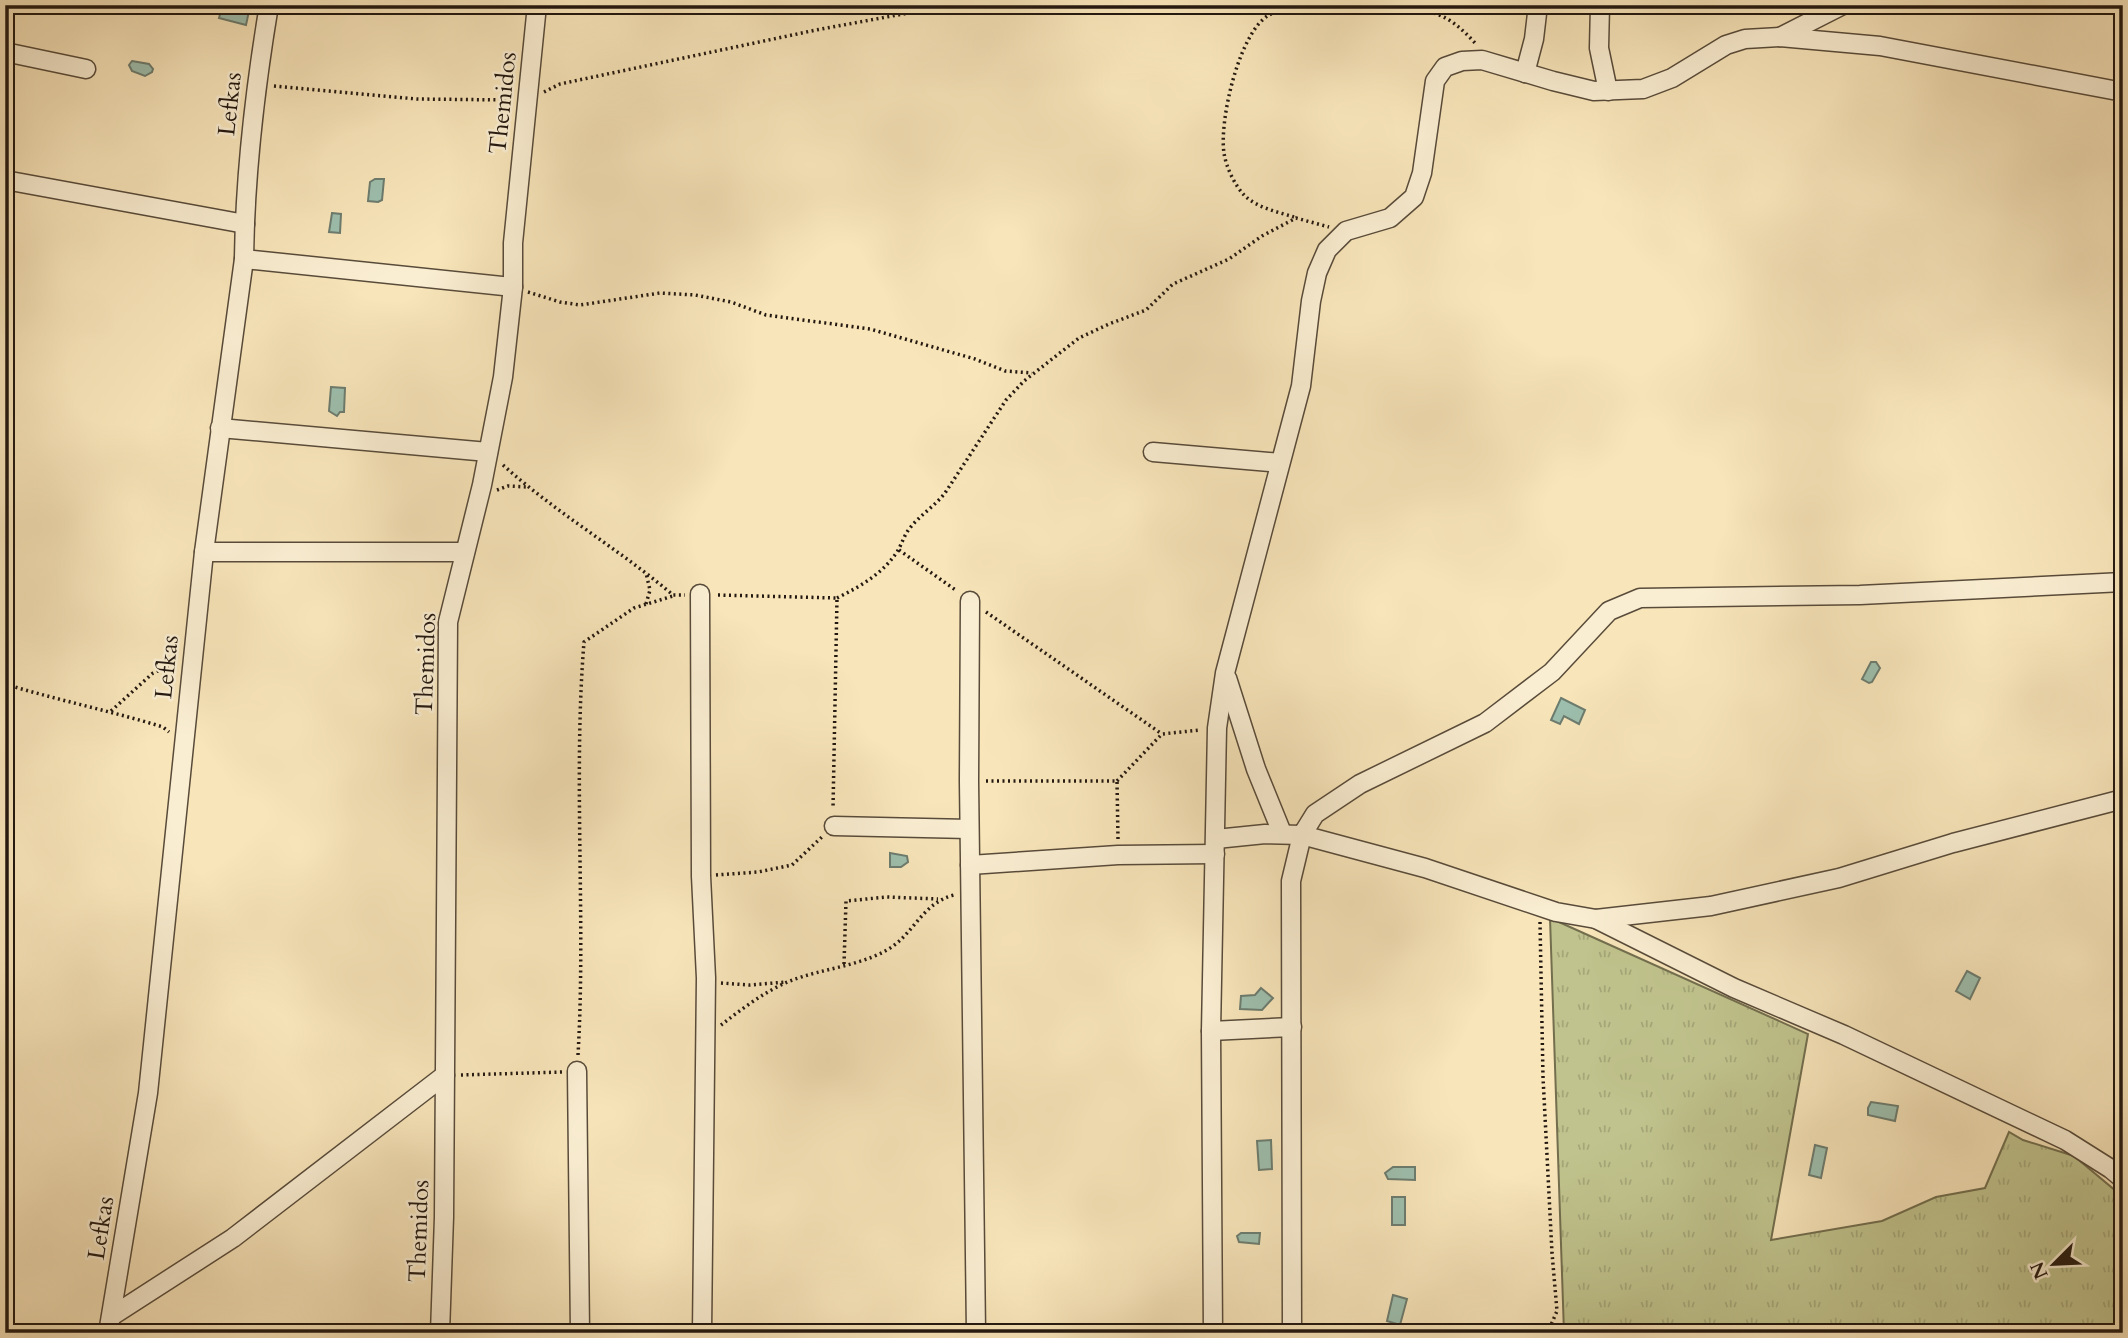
<svg xmlns="http://www.w3.org/2000/svg" width="2128" height="1338" viewBox="0 0 2128 1338" font-family="Cardo,serif">
  <style>
    .grass { fill: url(#grass-tufts); stroke: #726e4e; stroke-width: 2 }
    .water { fill: #9dbfae; stroke: #6c7c6f; stroke-width: 2 }
    .lines { fill: none; stroke-linecap: round; stroke-linejoin: round }
    .minor-casing { stroke: #584b3a; stroke-width: 21 }
    .path { stroke: #231810; stroke-width: 3.5; stroke-dasharray: 2 3.5; stroke-linecap: butt }
    .minor { stroke: #faeed2; stroke-width: 18 }
    .labels { text-anchor: middle; dominant-baseline: central; stroke-width: 5; stroke-linejoin: round; paint-order: stroke }
    .street-label { font-size: 24px; fill: #231810; stroke: #faeed2 }
  </style>
  <defs>
    <pattern id="grass-tufts" width="24" height="20" patternUnits="userSpaceOnUse" patternTransform="scale(1.75)"><rect width="24" height="20" fill="#c0c38d"/><path d="M3 7l-1-3M5 7V3M7 7l1-3M15 17l-1-3M17 17v-4M19 17l1-3" fill="none" stroke="#a5a779"/></pattern>
  </defs>
  <rect width="100%" height="100%" fill="#f8e5ba"/>
  <filter id="stains"><feTurbulence type="fractalNoise" baseFrequency=".00286" numOctaves="4"/><feColorMatrix values="0 0 0 0 .2 0 0 0 0 .09 0 0 0 0 .02 0 0 0 .5 -.17"/></filter>
  <radialGradient id="worn" r=".72"><stop offset=".6" stop-color="#630" stop-opacity="0"/><stop offset="1" stop-color="#630" stop-opacity=".3"/></radialGradient>
  <polygon class="grass" points="1550,918 1808,1034 1771,1240 1882,1221 1936,1197 1985,1188 2009,1132 2023,1140 2074,1156 2123,1197 2123,1333 1564,1333"/>
  <g class="water">
    <polygon points="222,7 249,11 246,25 219,18"/>
    <polygon points="132,61 149,64 153,69 152,72 145,76 132,71 129,65"/>
    <polygon points="375,179 384,179 382,200 378,202 368,201 370,182"/>
    <polygon points="332,213 341,214 340,233 329,232"/>
    <polygon points="331,387 345,388 344,412 340,412 337,416 329,411"/>
    <polygon points="1871,662 1876,662 1880,668 1872,682 1869,683 1862,679"/>
    <polygon points="1561,698 1585,710 1579,724 1564,716 1560,724 1551,720"/>
    <polygon points="890,853 907,856 908,862 901,867 890,867"/>
    <polygon points="1967,971 1980,978 1970,999 1956,991"/>
    <polygon points="1261,988 1273,998 1262,1010 1240,1009 1241,996 1255,995"/>
    <polygon points="1871,1102 1898,1106 1895,1121 1868,1115 1868,1108"/>
    <polygon points="1271,1140 1272,1169 1259,1170 1257,1141"/>
    <polygon points="1815,1145 1827,1148 1821,1178 1809,1175"/>
    <polygon points="1393,1167 1415,1167 1415,1180 1388,1179 1385,1173"/>
    <rect x="1392" y="1197" width="13" height="28"/>
    <polygon points="1241,1233 1260,1233 1259,1244 1239,1242 1237,1236"/>
    <polygon points="1393,1295 1407,1299 1400,1325 1387,1321"/>
  </g>
  <g class="lines">
    <defs>
      <g id="minor">
        <polyline points="1600,5 1599,48 1608,91"/>
        <polyline points="1780,37 1843,5"/>
        <polyline points="5,52 86,69"/>
        <polyline points="1525,73 1534,39 1538,5"/>
        <polyline points="5,180 245,224"/>
        <polyline points="244,259 513,287"/>
        <polyline points="220,428 488,452"/>
        <polyline points="1153,452 1280,463"/>
        <polyline points="204,552 465,552"/>
        <polyline points="700,594 701,876 706,978 702,1333"/>
        <polyline points="970,601 969,781 976,1333"/>
        <polyline points="1227,678 1256,769 1282,833"/>
        <polyline points="834,826 969,829"/>
        <polyline points="1216,839 1265,834 1302,835 1315,814 1360,784 1485,723 1552,672 1609,611 1640,598 1860,595 2123,582"/>
        <polyline points="970,865 1118,855 1215,854"/>
        <polyline points="1596,919 1734,988 1844,1035 2065,1140 2111,1169 2123,1179"/>
        <polyline points="1211,1031 1292,1027"/>
        <polyline points="577,1071 580,1333"/>
        <polyline points="112,1316 233,1238 445,1075"/>
        <path d="M108,1333L148,1093L204,552L244,259C245,173 255,89 269,5"/>
        <polyline points="440,1333 444,1217 448,622 482,485 503,377 513,287 513,243 537,5"/>
        <polyline points="1213,1333 1211,1031 1217,728 1225,673 1301,386 1311,301 1317,273 1327,250 1346,231 1390,218 1414,197 1422,173 1435,81 1445,67 1462,61 1482,60 1553,81 1594,91 1643,89 1672,78 1726,45 1745,39 1780,37 1880,46 2123,92"/>
        <polyline points="1292,1333 1291,881 1302,835 1425,868 1556,912 1596,919 1711,906 1839,878 1953,843 2123,799"/>
      </g>
    </defs>
    <use href="#minor" class="minor-casing"/>
    <g class="path">
      <polyline points="1269,5 1270,14"/>
      <polyline points="274,86 417,99 510,100"/>
      <polyline points="544,92 560,84 816,30 952,5"/>
      <path d="M1294,217C1278,212 1258,208 1245,196C1235,186 1226,167 1224,153C1219,121 1239,32 1269,15C1291,3 1409,4 1434,13C1452,19 1464,31 1476,44"/>
      <polyline points="528,292 560,302 580,305 660,293 695,295 731,302 766,315 870,329 975,359 1005,371 1032,373"/>
      <path d="M503,465C556,513 619,549 673,595H685"/>
      <polyline points="497,490 508,486 527,487"/>
      <polyline points="899,550 957,591"/>
      <polyline points="718,595 837,598 833,809"/>
      <path d="M837,598C861,586 882,574 897,552C902,544 904,535 910,528C920,515 935,506 945,493L1006,400L1024,381L1079,338L1109,324L1146,310L1173,284L1229,259L1262,236L1296,218L1329,227"/>
      <polyline points="646,604 650,590 646,573"/>
      <polyline points="986,612 1162,734"/>
      <path d="M5,684C57,700 111,711 163,727L169,732"/>
      <polyline points="111,711 153,673 175,663"/>
      <polyline points="986,781 1117,781 1118,839"/>
      <polyline points="1117,781 1162,734 1200,730"/>
      <polyline points="716,875 758,872 792,865 823,836"/>
      <polyline points="1540,922 1543,1077 1552,1253 1557,1311 1548,1332 1546,1333"/>
      <polyline points="844,964 846,901 887,897 938,899"/>
      <polyline points="721,983 750,985 786,982"/>
      <path d="M721,1025C742,1009 765,991 790,981C822,968 871,965 897,943C917,926 926,902 954,895"/>
      <path d="M578,1055C586,917 573,779 584,642L634,608L673,596"/>
      <polyline points="461,1075 562,1072"/>
    </g>
    <use href="#minor" class="minor"/>
  </g>
  <g class="labels">
    <g class="street-label">
      <text transform="translate(503 103) rotate(-84)">Themidos</text>
      <text transform="translate(230 104) rotate(-84)">Lefkas</text>
      <text transform="translate(426 664) rotate(-88)">Themidos</text>
      <text transform="translate(167 667) rotate(-84)">Lefkas</text>
      <text transform="translate(101 1228) rotate(-81)">Lefkas</text>
      <text transform="translate(419 1231) rotate(-88)">Themidos</text>
    </g>
  </g>
  <rect width="2128" height="1338" fill="none" stroke="#f8e5ba" stroke-width="28"/>
  <rect x="7" y="7" width="2114" height="1324" fill="none" stroke="#231810" stroke-width="3.5"/>
  <rect x="14" y="14" width="2100" height="1310" fill="none" stroke="#231810" stroke-width="2"/>
  <g transform="translate(2054 1264) rotate(246)" stroke="#faeed2" stroke-width="5" paint-order="stroke">
  <path d="M0-5L12 26L0 18L-12 26Z" fill="#231810"/>
  <text y="-10" font-size="19" font-weight="bold" text-anchor="middle" fill="#231810">N</text>
  </g>
  <rect width="100%" height="100%" filter="url(#stains)"/>
  <rect width="100%" height="100%" fill="url(#worn)"/>
</svg>
